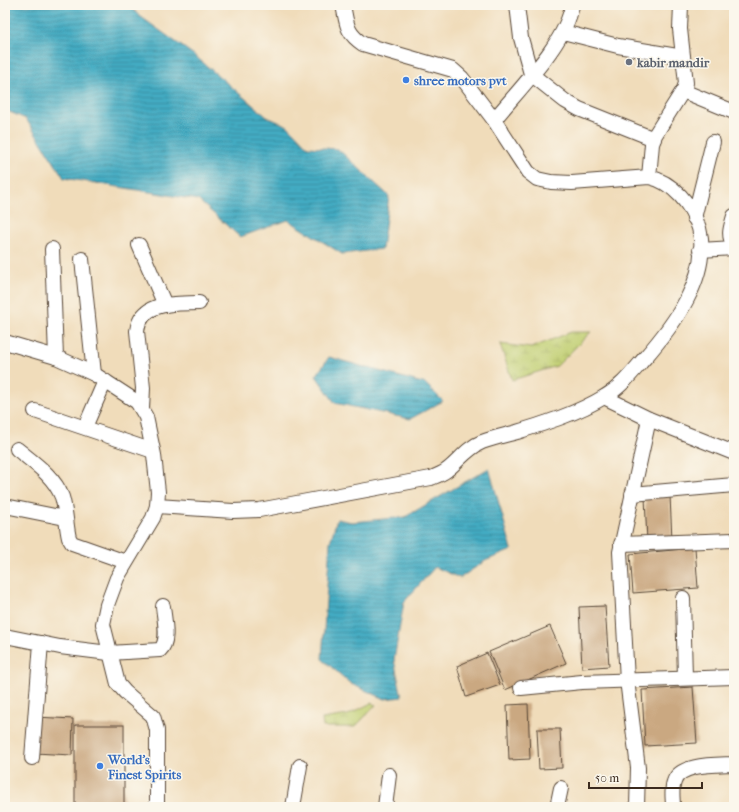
<svg xmlns="http://www.w3.org/2000/svg" width="739" height="812" viewBox="0 0 739 812" font-family="'IM FELL French Canon',serif">
  <style>
    .wetland { fill: url(#wetland-marsh); stroke: #7e7c47 }
    .water { fill: url(#water-rules); stroke: #3e6a70 }
    .building { fill: #caa881 }
    .lines { fill: none; stroke-linecap: round; stroke-linejoin: round }
    .minor-casing { stroke: #564535; stroke-width: 16 }
    .minor { stroke: #fff; stroke-width: 14 }
    .worship-dot { fill: #6b7280; stroke: #fbf7ec; stroke-width: 1.5 }
    .shop-dot { fill: #3f7fe0; stroke: #fbf7ec; stroke-width: 1.5 }
    .labels { text-anchor: middle; dominant-baseline: central; stroke-width: 3; stroke-linejoin: round; paint-order: stroke }
    .worship-label { font-size: 13px; font-weight: bold; fill: #5b616d; stroke: #fbf7ec; text-anchor: start }
    .shop-label { font-size: 13px; font-weight: bold; fill: #366cbe; stroke: #fbf7ec; text-anchor: start }
  </style>
  <defs>
    <pattern id="wetland-marsh" width="20" height="14" patternUnits="userSpaceOnUse"><rect width="20" height="14" fill="#c0ce70"/><path d="M1 5h8M5 5V1M11 12h8M15 12V8" fill="none" stroke="#a6b161"/></pattern>
    <pattern id="water-rules" width="6" height="5" patternUnits="userSpaceOnUse"><rect width="6" height="5" fill="#42abc2"/><path d="M0 2.5h6" fill="none" stroke="#388b9d"/></pattern>
  </defs>
  <rect width="100%" height="100%" fill="#fbf7ec"/>
  <filter id="ink" filterUnits="userSpaceOnUse"><feTurbulence type="fractalNoise" baseFrequency=".025" numOctaves="2"/><feDisplacementMap in="SourceGraphic" scale="8" xChannelSelector="R" yChannelSelector="G"/><feConvolveMatrix kernelMatrix="1 2 1 2 8 2 1 2 1" color-interpolation-filters="sRGB"/></filter>
  <filter id="wash" filterUnits="userSpaceOnUse"><feTurbulence type="fractalNoise" baseFrequency=".012" numOctaves="4" result="noise"/><feDisplacementMap in="SourceGraphic" scale="16" xChannelSelector="R" yChannelSelector="G"/><feGaussianBlur stdDeviation="0.9" result="paint"/><feColorMatrix in="noise" values="0 0 0 0 0 0 0 0 0 0 0 0 0 0 0 0 0 1.4 0 .05"/><feComposite in="paint" operator="in"/></filter>
  <g filter="url(#wash)">
    <rect width="100%" height="100%" fill="#f0dcba"/>
    <g class="wetland">
      <polygon points="571,332 591,332 557,366 512,380 500,344 531,348"/>
      <polygon points="371,703 376,705 355,727 323,727 322,719 348,715"/>
    </g>
    <g class="water">
      <polygon points="5,5 131,5 137,14 194,55 267,117 288,126 308,147 338,149 389,196 382,249 342,254 288,220 240,237 198,200 64,178 26,119 5,110"/>
      <polygon points="329,357 426,384 443,401 410,419 335,403 316,376"/>
      <polygon points="489,468 512,550 485,561 460,578 435,567 404,602 394,660 402,697 385,699 351,684 322,659 330,542 337,519 352,522 405,517"/>
    </g>
    <g id="blocks">
      <g class="building">
        <polygon points="670,496 672,540 647,541 645,497"/>
        <polygon points="695,548 698,588 633,593 630,554"/>
        <polygon points="605,606 609,666 582,668 579,607"/>
        <polygon points="550,626 566,663 505,690 489,652"/>
        <polygon points="487,653 500,685 466,697 457,666"/>
        <polygon points="693,687 697,743 645,746 642,690"/>
        <polygon points="528,704 530,759 509,760 507,705"/>
        <polygon points="36,717 73,719 72,755 35,753"/>
        <rect x="75" y="725" width="49" height="82"/>
        <polygon points="537,729 560,729 562,768 539,769"/>
      </g>
    </g>
  </g>
  <g filter="url(#ink)">
    <use href="#blocks" fill-opacity="0" stroke="#564535" stroke-width="1"/>
    <g class="lines">
      <defs>
        <g id="minor">
          <polyline points="517,5 521,38 531,74 565,101 579,109 654,139"/>
          <polyline points="563,32 618,46 683,57"/>
          <polyline points="683,91 734,112"/>
          <path d="M494,120C518,90 567,42 572,5"/>
          <polyline points="649,177 652,144 655,135 684,89 686,83 680,29 681,5"/>
          <path d="M734,216C731,227 727,235 734,245"/>
          <polyline points="694,218 713,142"/>
          <polyline points="139,245 165,305"/>
          <polyline points="52,249 56,357"/>
          <polyline points="700,250 734,248"/>
          <polyline points="82,259 94,374"/>
          <polyline points="5,342 56,357 94,374 137,402 146,417 154,455 158,492 157,506 153,518 117,578 107,605 103,624 118,684 125,692 153,716 157,730 157,807"/>
          <polyline points="604,397 649,419 734,453"/>
          <path d="M142,409L143,388L137,331C141,300 176,304 199,303"/>
          <polyline points="35,411 153,451"/>
          <polyline points="85,427 105,381"/>
          <path d="M17,449C34,463 54,476 62,497C66,510 66,525 69,538L72,543L126,562"/>
          <polyline points="632,494 734,485"/>
          <polyline points="5,506 65,518"/>
          <path d="M157,506L233,511L259,510L431,478C436,476 442,474 447,470C459,461 467,448 482,442C493,438 506,435 517,432C546,423 578,413 604,397C620,388 631,374 643,360C672,327 712,276 699,228C692,205 673,182 649,177L572,183L551,182L537,179L528,172L494,120L462,78L453,70L363,44C346,33 347,24 343,5"/>
          <polyline points="621,544 734,540"/>
          <polyline points="683,598 685,678"/>
          <path d="M5,636L60,647L109,653L160,650C170,641 164,619 163,606"/>
          <polyline points="521,688 582,682 734,677"/>
          <polyline points="32,758 41,643"/>
          <polyline points="293,807 300,766"/>
          <polyline points="385,807 389,775"/>
          <polyline points="557,807 561,788"/>
          <polyline points="637,807 638,768 627,680 620,552 649,419"/>
          <path d="M673,807C673,799 671,789 674,782C679,763 718,765 734,764"/>
        </g>
      </defs>
      <use href="#minor" class="minor-casing"/>
      <use href="#minor" class="minor"/>
    </g>
  </g>
  <circle class="worship-dot" cx="629" cy="62" r="4"/>
  <g class="shop-dot">
    <circle cx="406" cy="80" r="4"/>
    <circle cx="100" cy="766" r="4"/>
  </g>
  <g class="labels">
    <g class="worship-label">
      <text x="637" y="62">kabir mandir</text>
    </g>
    <g class="shop-label">
      <text x="414" y="80">shree motors pvt</text>
      <text x="108" y="759">World's<tspan x="108" dy="15">Finest Spirits</tspan></text>
    </g>
  </g>
  <rect width="739" height="812" fill="none" stroke="#fbf7ec" stroke-width="20"/>
  <path d="M589 782v6h113v-6" fill="none" stroke="#3b2a1e" stroke-width="2"/>
  <text x="595" y="782" font-size="12" fill="#3b2a1e" stroke="#fbf7ec" stroke-width="3" paint-order="stroke">50 m</text>
</svg>
